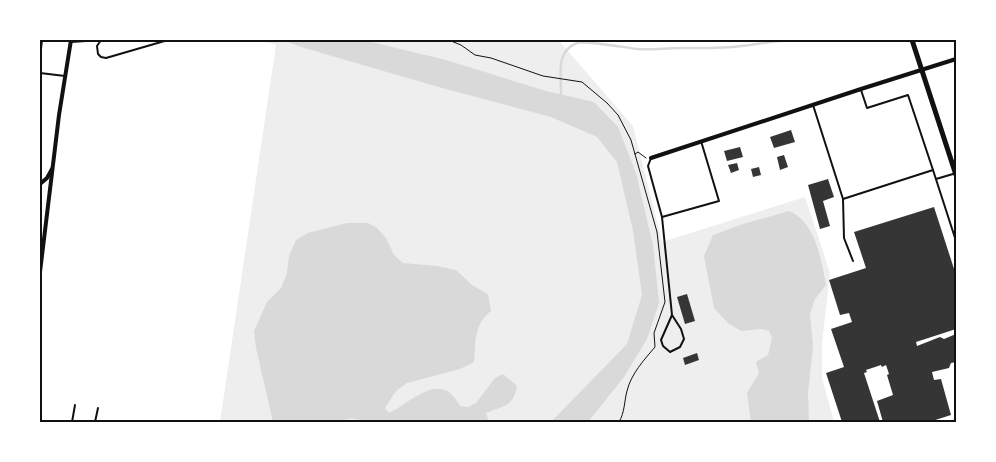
<svg xmlns="http://www.w3.org/2000/svg" width="996" height="462" viewBox="0 0 996 462" font-family="Poppins,sans-serif">
  <style>
    .green { fill: #eee }
    .water { fill: #d9d9d9 }
    .lines { fill: none; stroke-linecap: round; stroke-linejoin: round }
    .stream { stroke: #d9d9d9; stroke-width: 2.5 }
    .building { fill: #353535 }
    .path { stroke: #111; stroke-width: 1 }
    .service { stroke: #111; stroke-width: 2 }
    .minor { stroke: #111; stroke-width: 4 }
    .tertiary { stroke: #111; stroke-width: 5 }
    .neatline { fill: none; stroke: #111; stroke-width: 2 }
  </style>
  <rect width="100%" height="100%" fill="#fff"/>
  <polygon class="green" points="258,40 554,40 560,42 633,126 662,242 805,197 830,273 822,343 822,378 834,422 220,422 276,45"/>
  <g class="water">
    <polygon points="282,40 363,40 446,60 546,91 594,102 618,127 636,173 653,245 659,303 647,339 624,377 588,422 551,422 627,344 642,295 633,231 617,162 597,137 551,117 442,88 301,47"/>
    <path d="M789,211C816,222 821,260 826,285L815,299L810,314L813,346L808,393L809,422H751L747,393L759,373L756,362L768,355L772,338L769,331L762,329L741,331L728,323L714,308L704,256L713,235L743,224Z"/>
    <path d="M347,223H368L377,228L386,238L394,255L403,263L437,266L456,270L472,285L488,294L491,311C473,326 476,341 474,362L460,369L407,383L396,391L385,408L389,413C405,406 429,381 447,391C453,394 457,401 460,406L468,407L476,403L495,378L503,374L517,386C513,407 504,406 486,413L489,422H363C354,417 348,418 339,422H273L256,348L254,331L267,302L281,288L287,273L289,256L296,240L308,233Z"/>
  </g>
  <g class="lines">
    <path class="stream" d="M561,97C562,77 554,52 577,43C584,40 627,48 638,49C652,50 666,48 680,48C700,48 721,49 741,46C758,44 774,41 791,40"/>
  </g>
  <g class="building">
    <polygon points="791,130 795,142 774,148 770,137"/>
    <polygon points="740,147 743,157 727,161 724,151"/>
    <polygon points="784,155 788,167 780,170 777,157"/>
    <polygon points="737,163 739,170 731,173 728,165"/>
    <polygon points="759,167 761,175 753,177 751,169"/>
    <polygon points="828,179 834,197 823,201 830,226 820,229 808,185"/>
    <polygon points="934,207 956,275 956,329 916,342 917,346 940,337 944,339 956,334 956,362 951,363 949,368 932,372 934,380 941,379 951,415 929,422 883,422 877,401 893,395 887,375 889,374 886,365 882,367 881,365 866,370 867,372 864,373 880,422 842,422 826,373 844,367 831,329 852,322 849,313 840,315 829,280 866,268 854,232"/>
    <polygon points="687,294 695,321 685,324 677,297"/>
    <polygon points="697,353 699,360 685,365 683,358"/>
  </g>
  <g class="lines">
    <g class="path">
      <path d="M424,40L451,41L461,45L475,55L491,58L543,76L582,82L607,103L618,115L631,140L657,232L665,302L654,333L655,347C644,360 631,374 627,391C624,402 625,412 619,422"/>
      <polyline points="635,154 638,152 646,158"/>
    </g>
    <g class="service">
      <polyline points="101,40 97,46 98,54 101,57 106,58 168,40"/>
      <polyline points="71,42 101,40"/>
      <polyline points="40,58 42,40"/>
      <polyline points="40,73 65,76"/>
      <polyline points="813,105 843,199 844,238 853,261"/>
      <polyline points="651,158 648,166 662,217 719,201 701,141"/>
      <polyline points="933,170 956,241"/>
      <polyline points="936,179 953,174"/>
      <polyline points="843,199 933,170 908,95 867,108 861,90"/>
      <polyline points="662,217 672,315 681,329 684,339 680,347 670,352 663,346 661,340 672,315"/>
      <polyline points="72,422 75,405"/>
      <polyline points="95,422 98,408"/>
      <polyline points="951,422 956,420"/>
    </g>
    <g class="minor">
      <polyline points="651,158 861,89 956,59"/>
      <polyline points="40,184 47,178 52,169"/>
      <polyline points="40,272 59,115 71,40"/>
    </g>
    <polyline class="tertiary" points="912,40 956,175"/>
  </g>
  <rect width="996" height="462" fill="none" stroke="#ffffff" stroke-width="82"/>
  <rect x="41" y="41" width="914" height="380" class="neatline"/>
</svg>
